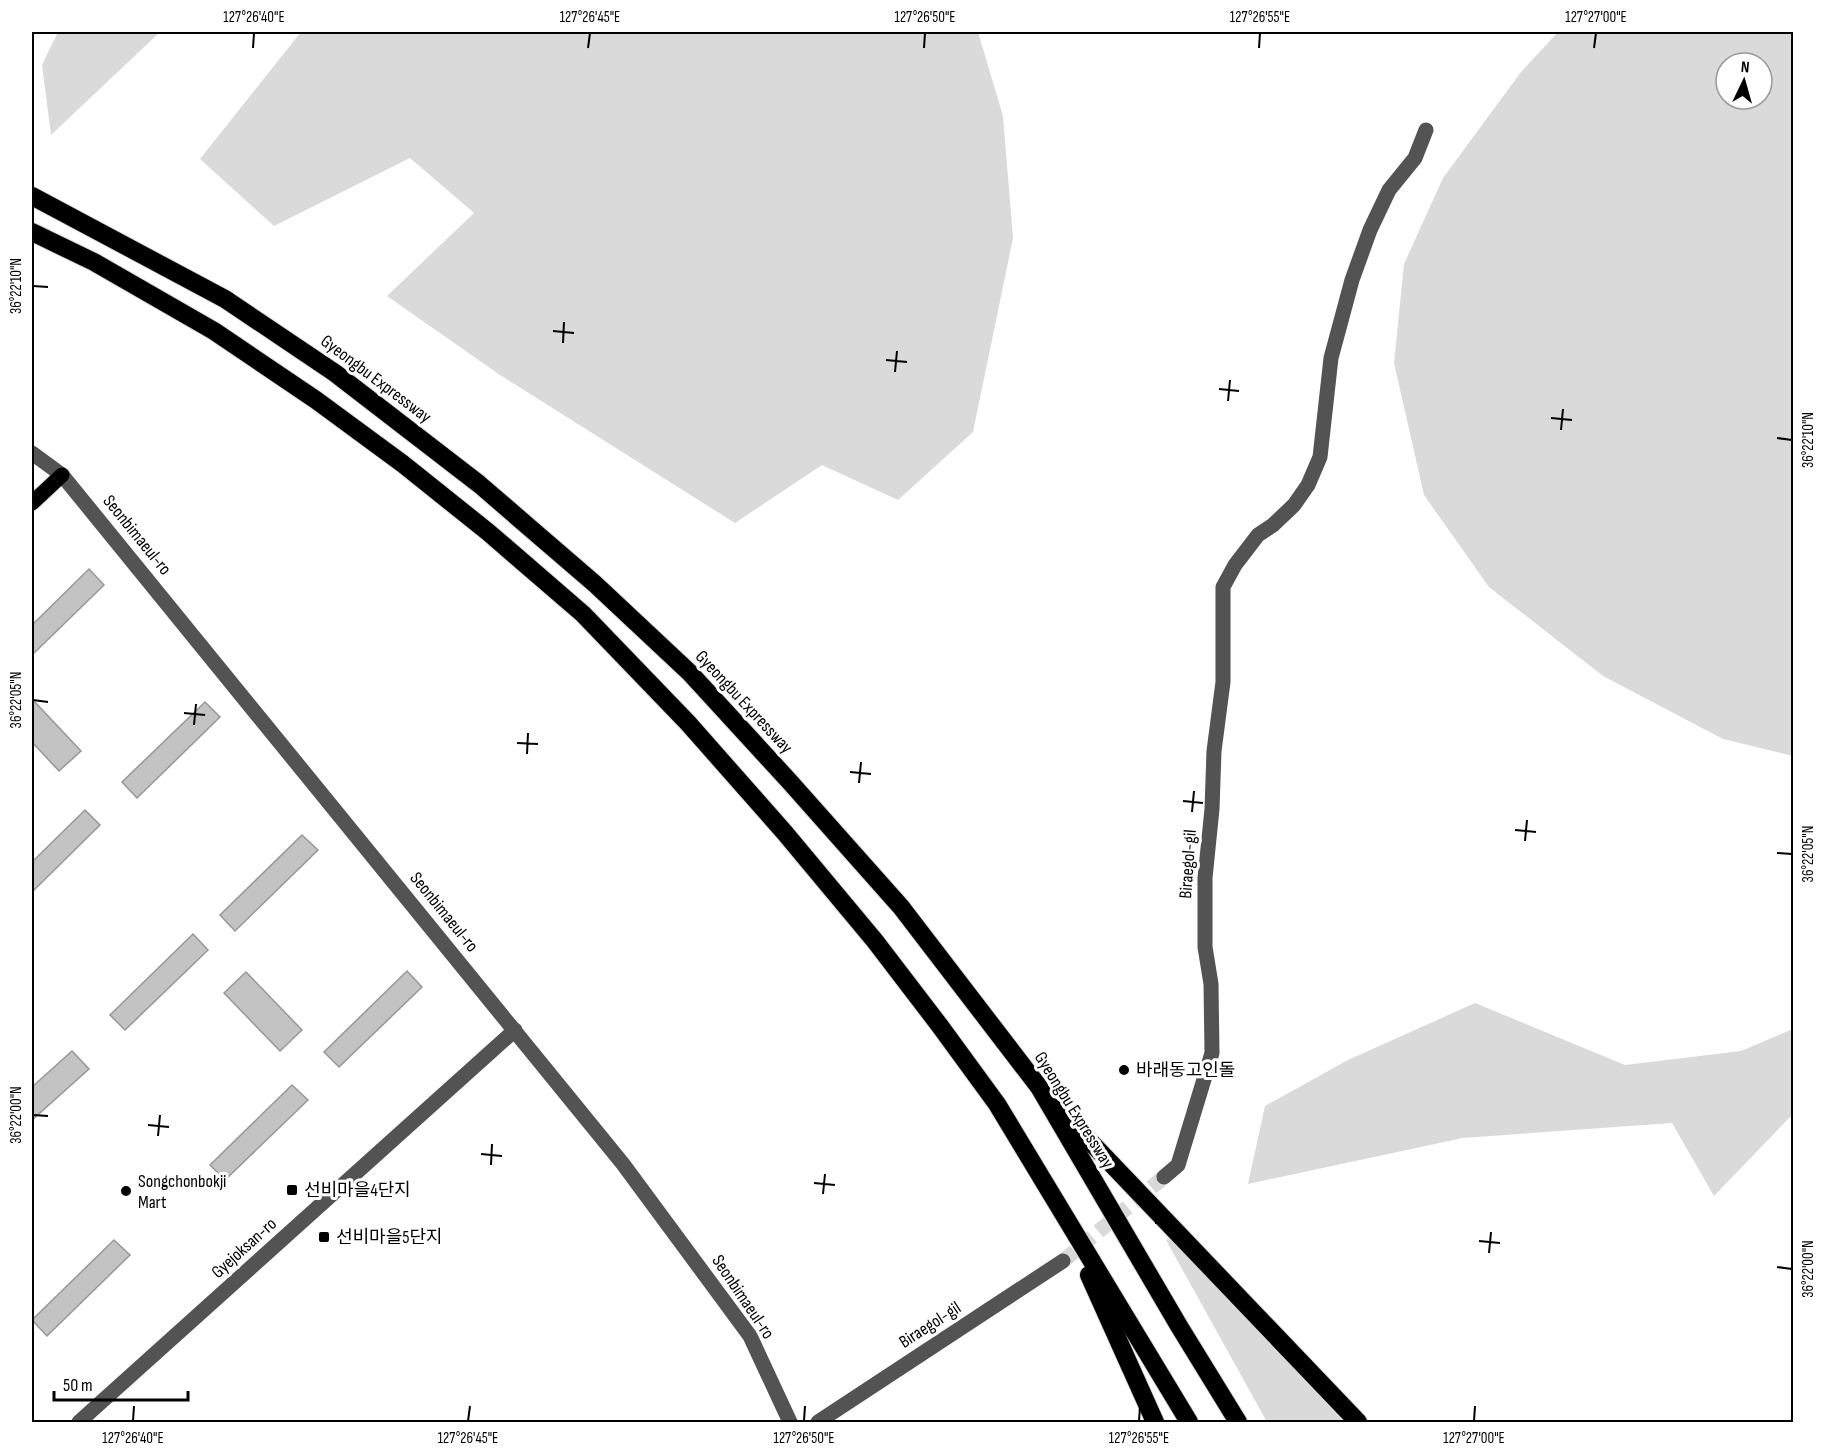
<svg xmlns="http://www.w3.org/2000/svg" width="1825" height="1454" viewBox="0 0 1825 1454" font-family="'Sofia Sans Condensed','Noto Sans KR',sans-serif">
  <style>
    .green { fill: #dadada; fill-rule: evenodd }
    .building { fill: #c3c3c3; stroke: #979797; stroke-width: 1.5 }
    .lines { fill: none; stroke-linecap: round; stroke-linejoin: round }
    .minor-tunnel { stroke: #d9d9d9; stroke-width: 15; stroke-dasharray: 15 8; stroke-linecap: butt }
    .major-casing { stroke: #dbdbdb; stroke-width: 17 }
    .highway-casing { stroke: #dbdbdb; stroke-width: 20 }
    .minor { stroke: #535353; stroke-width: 15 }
    .major { stroke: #000; stroke-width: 15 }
    .highway { stroke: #000; stroke-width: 18 }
    .ticks { fill: none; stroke: #000; stroke-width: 2 }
    .poi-dot { fill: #000; stroke: #fff; stroke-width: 2 }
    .labels { text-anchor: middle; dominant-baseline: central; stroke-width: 6; stroke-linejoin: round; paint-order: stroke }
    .street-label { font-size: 18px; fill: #000; stroke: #fff }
    .poi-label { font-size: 18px; fill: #000; stroke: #fff; text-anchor: start }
    .neatline { fill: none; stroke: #000; stroke-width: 2 }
    .ticks-label { font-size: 15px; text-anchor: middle; fill: #000 }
  </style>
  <rect width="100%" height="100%" fill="#fff"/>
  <g class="green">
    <polygon points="58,32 160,32 51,135 42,65"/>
    <polygon points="301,32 978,32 1003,116 1013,238 973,432 898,500 822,465 735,523 500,375 387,296 474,213 410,158 274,226 200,159"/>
    <path d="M1558,32H1793V756L1723,739L1603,676L1489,587L1424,495L1394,363L1404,264L1443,178L1521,72ZM1726,63H1762V99H1726Z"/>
    <polygon points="1475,1003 1625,1065 1741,1051 1793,1029 1793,1116 1790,1117 1714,1196 1672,1123 1463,1138 1248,1184 1265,1106 1348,1060"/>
    <polygon points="1172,1237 1344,1422 1267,1422 1166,1240"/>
  </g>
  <g class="building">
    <polygon points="89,569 104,585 32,655 32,625"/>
    <polygon points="32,699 81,751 59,771 32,742"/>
    <polygon points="205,702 220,717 137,798 122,782"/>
    <polygon points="85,810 100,825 32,892 32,862"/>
    <polygon points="302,835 318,850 235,931 220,915"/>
    <polygon points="193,934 208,950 125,1030 110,1015"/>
    <polygon points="407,971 422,987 339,1067 324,1052"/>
    <polygon points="246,972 302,1030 280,1051 224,993"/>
    <polygon points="72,1051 89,1069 32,1120 32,1087"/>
    <polygon points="292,1085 308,1100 225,1180 210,1165"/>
    <polygon points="114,1240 130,1255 47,1336 32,1320"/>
  </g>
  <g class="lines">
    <polyline class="minor-tunnel" points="1063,1261 1164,1177"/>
    <defs>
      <polyline id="major" points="32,503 62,475"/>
      <g id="highway">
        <polyline points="32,196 225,299 335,373 479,484 595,584 690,673 790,782 901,907 1039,1087 1179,1326 1238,1422"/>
        <polyline points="32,232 94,262 214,331 316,400 403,464 488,532 583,614 688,723 785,833 875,941 940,1026 997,1104 1189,1422"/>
        <polyline points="1059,1109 1358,1422"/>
        <polyline points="1089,1275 1155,1422"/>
      </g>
    </defs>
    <use href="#major" class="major-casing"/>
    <use href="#highway" class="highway-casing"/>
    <g class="minor">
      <polyline points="32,453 62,475 623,1164 750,1336 790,1422"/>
      <polyline points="1164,1177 1178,1165 1212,1053 1211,984 1205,947 1205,878 1212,809 1214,751 1223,682 1223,587 1235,565 1258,535 1273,525 1294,505 1308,485 1320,457 1331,358 1352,280 1370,230 1389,190 1415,158 1426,130"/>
      <polyline points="79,1422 515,1030"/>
      <polyline points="818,1422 1063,1261"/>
    </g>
    <use href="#major" class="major"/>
    <use href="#highway" class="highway"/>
  </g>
  <path class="ticks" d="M253,48L254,33M588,48L590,33M924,48L925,33M1259,48L1260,33M1594,48L1596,33M33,286L48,287M220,302L241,304M230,313L232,293M553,331L574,333M563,343L564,322M886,360L907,362M895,372L897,351M1219,389L1239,391M1228,401L1230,380M1551,418L1572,420M1561,430L1563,409M1777,438L1792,440M33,700L48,702M184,713L205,715M194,725L196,704M517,743L538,744M527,754L528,733M850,772L871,774M859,783L861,762M1183,801L1203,803M1192,812L1194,791M1515,830L1536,832M1525,841L1527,820M1777,853L1792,854M33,1115L48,1116M148,1125L169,1127M158,1136L160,1115M481,1154L502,1156M491,1165L492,1144M814,1183L835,1185M823,1194L825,1174M1147,1212L1167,1214M1156,1224L1158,1203M1479,1241L1500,1243M1489,1253L1491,1232M1777,1267L1792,1269M133,1421L134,1406M468,1421L470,1406M804,1421L805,1406M1139,1421L1140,1406M1474,1421L1475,1406"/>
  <g class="poi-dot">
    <circle cx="1124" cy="1070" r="6"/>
    <rect x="286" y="1184" width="12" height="12" rx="3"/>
    <circle cx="126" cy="1191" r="6"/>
    <rect x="318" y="1231" width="12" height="12" rx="3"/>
  </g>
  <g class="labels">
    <g class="street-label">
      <text transform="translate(376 379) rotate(37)">Gyeongbu Expressway</text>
      <text transform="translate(137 535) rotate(51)">Seonbimaeul-ro</text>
      <text transform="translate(744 702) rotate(47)">Gyeongbu Expressway</text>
      <text transform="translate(1188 864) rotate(-86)">Biraegol-gil</text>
      <text transform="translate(444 912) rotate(51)">Seonbimaeul-ro</text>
      <text transform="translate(1074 1110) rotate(58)">Gyeongbu Expressway</text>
      <text transform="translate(244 1248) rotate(-42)">Gyejoksan-ro</text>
      <text transform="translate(743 1297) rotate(56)">Seonbimaeul-ro</text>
      <text transform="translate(930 1325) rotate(-33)">Biraegol-gil</text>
    </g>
    <g class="poi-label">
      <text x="1136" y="1070">바래동고인돌</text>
      <text x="138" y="1181">Songchonbokji<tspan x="138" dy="21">Mart</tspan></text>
      <text x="304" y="1190">선비마을4단지</text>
      <text x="336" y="1237">선비마을5단지</text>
    </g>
  </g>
  <rect width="1825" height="1454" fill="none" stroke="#ffffff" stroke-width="66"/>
  <g transform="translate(1744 81) rotate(5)"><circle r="28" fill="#ffffff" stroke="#999999" stroke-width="1.5"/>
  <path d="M0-4.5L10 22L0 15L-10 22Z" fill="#000000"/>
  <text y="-9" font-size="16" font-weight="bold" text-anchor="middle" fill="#000000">N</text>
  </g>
  <path d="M54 1391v9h134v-9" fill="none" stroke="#000000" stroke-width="3"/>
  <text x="63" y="1391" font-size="18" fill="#000000" stroke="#ffffff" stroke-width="4.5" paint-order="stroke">50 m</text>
  <rect x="33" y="33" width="1759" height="1388" class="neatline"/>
  <g class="ticks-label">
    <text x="254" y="22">127°26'40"E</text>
    <text x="590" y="22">127°26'45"E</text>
    <text x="925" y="22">127°26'50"E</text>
    <text x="1260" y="22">127°26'55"E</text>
    <text x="1596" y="22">127°27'00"E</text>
    <text transform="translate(16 286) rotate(-90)" y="5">36°22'10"N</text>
    <text transform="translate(1808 440) rotate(-90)" y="5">36°22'10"N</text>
    <text transform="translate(16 700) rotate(-90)" y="5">36°22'05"N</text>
    <text transform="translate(1808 854) rotate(-90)" y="5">36°22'05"N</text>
    <text transform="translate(16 1115) rotate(-90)" y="5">36°22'00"N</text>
    <text transform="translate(1808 1269) rotate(-90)" y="5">36°22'00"N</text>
    <text x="133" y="1443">127°26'40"E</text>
    <text x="468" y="1443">127°26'45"E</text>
    <text x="804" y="1443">127°26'50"E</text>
    <text x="1139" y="1443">127°26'55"E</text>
    <text x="1474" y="1443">127°27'00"E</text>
  </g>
</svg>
